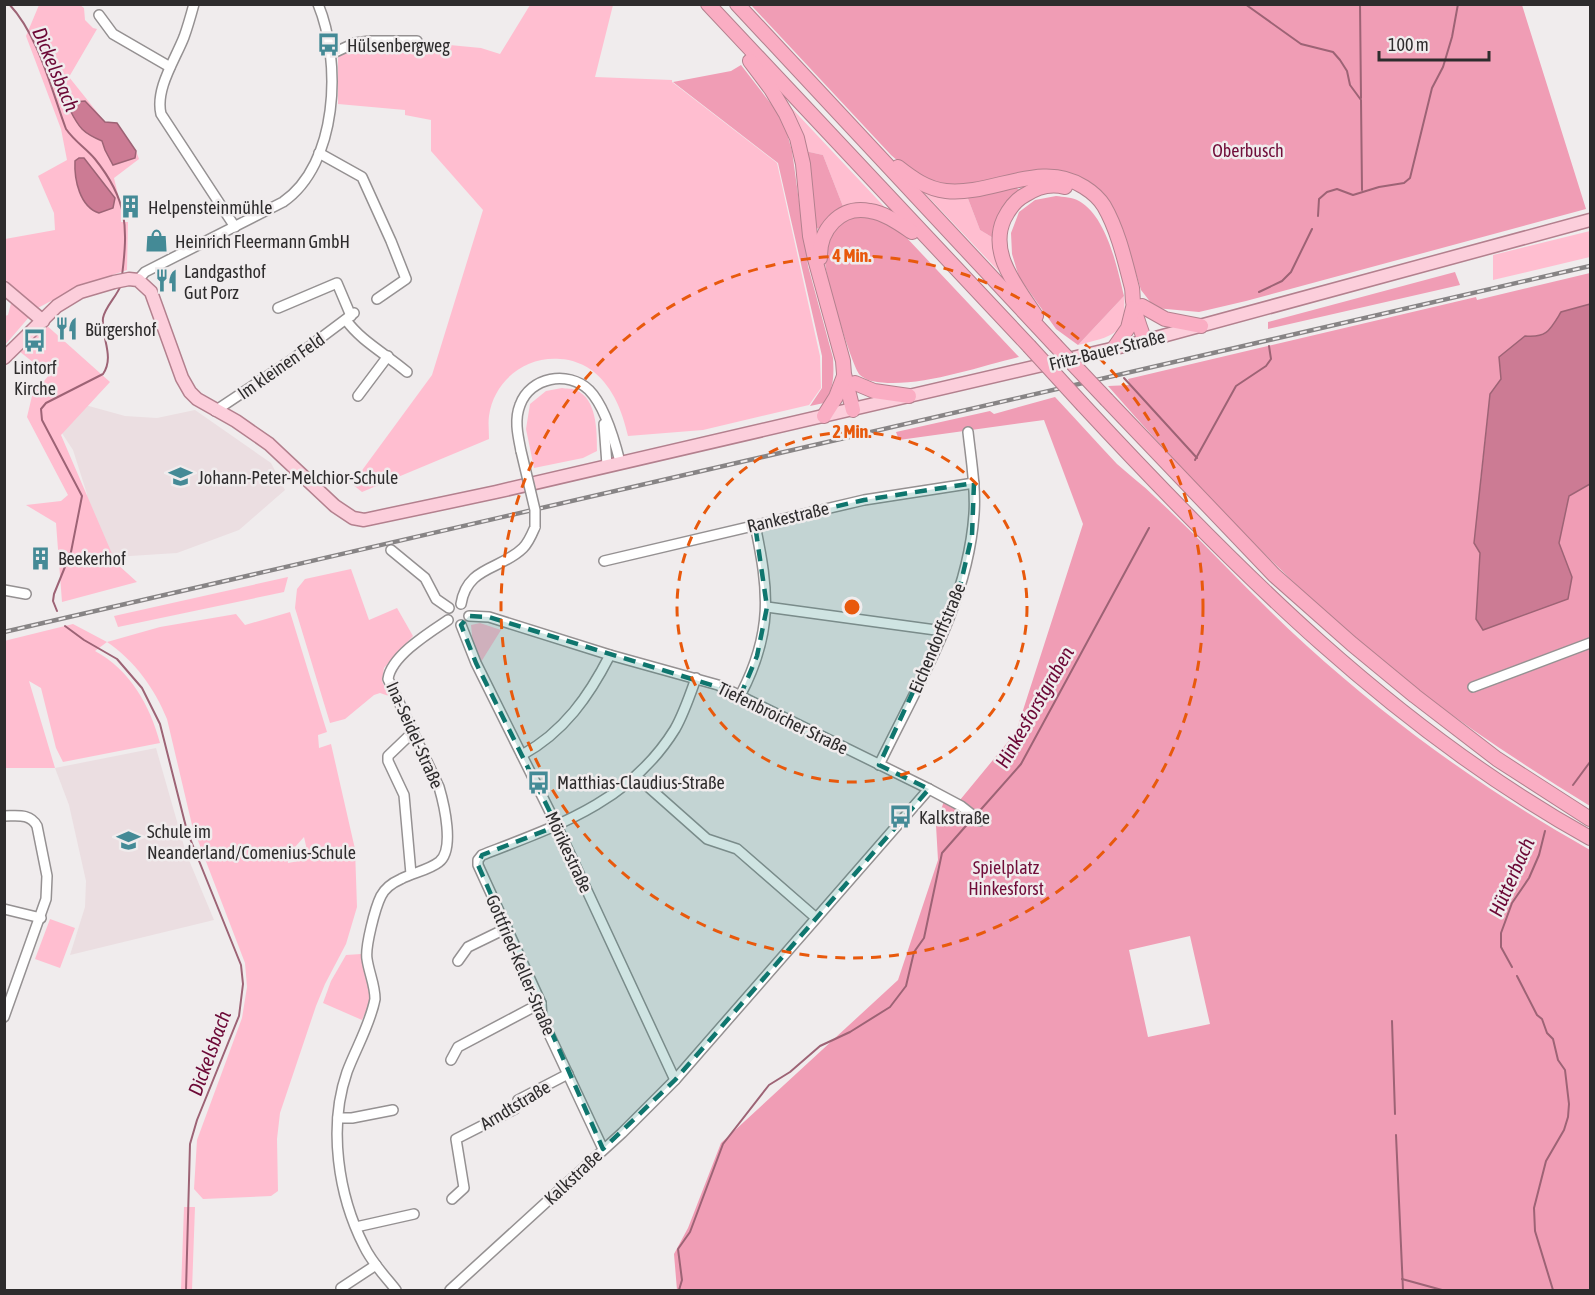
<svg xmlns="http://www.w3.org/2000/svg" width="1595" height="1295" viewBox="0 0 1595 1295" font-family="'Asap Condensed',sans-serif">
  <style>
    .built { fill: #ebdee1 }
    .green { fill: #ffbed0; fill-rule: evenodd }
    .forest { fill: #f09db5; fill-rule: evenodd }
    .water { fill: #cc7b94; stroke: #9d6375; stroke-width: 1.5 }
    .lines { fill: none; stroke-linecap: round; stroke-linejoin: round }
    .stream { stroke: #9d6375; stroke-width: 2 }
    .minor-casing { stroke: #959192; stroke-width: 12 }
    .major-casing { stroke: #b3808e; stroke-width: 15 }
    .highway-casing { stroke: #b3808e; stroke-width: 16 }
    .minor { stroke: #fff; stroke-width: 9 }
    .major { stroke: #fccedb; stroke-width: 12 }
    .highway { stroke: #faadc3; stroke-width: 14 }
    .rail-casing { stroke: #878485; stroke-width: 4.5 }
    .rail { stroke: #f0eced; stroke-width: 2; stroke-dasharray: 7; stroke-linecap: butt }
    .minor-bridge-casing { stroke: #959192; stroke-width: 12; stroke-linecap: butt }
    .highway-bridge-casing { stroke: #b3808e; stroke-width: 16; stroke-linecap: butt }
    .minor-bridge { stroke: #fff; stroke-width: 9 }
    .highway-bridge { stroke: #faadc3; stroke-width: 14 }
    .marked { fill: #0f766e; fill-opacity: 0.2; stroke: #0f766e; stroke-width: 4.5; stroke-dasharray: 12 8; stroke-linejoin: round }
    .ring { fill: none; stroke: #e8590c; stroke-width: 3; stroke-dasharray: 10 8 }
    .labels { text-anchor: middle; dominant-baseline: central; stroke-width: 5; stroke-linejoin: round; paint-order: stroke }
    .poi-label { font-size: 18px; fill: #2e2c2d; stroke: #f0eced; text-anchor: start }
    .park-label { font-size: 18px; fill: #700d39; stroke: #f0eced }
    .street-label { font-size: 18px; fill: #2e2c2d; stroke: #f0eced }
    .water-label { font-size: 20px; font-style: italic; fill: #6c0836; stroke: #f0eced }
    .centre { fill: #e8590c; stroke: #f0eced; stroke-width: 3 }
    .ring-label { font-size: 18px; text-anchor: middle; font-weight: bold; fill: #e8590c; stroke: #f0eced; stroke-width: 5; stroke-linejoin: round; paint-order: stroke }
  </style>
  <rect width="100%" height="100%" fill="#f0eced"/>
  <g class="built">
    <polygon points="67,400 125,416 157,418 195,410 271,463 285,490 239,530 177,553 99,558 79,544 87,494 73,450 50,415"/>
    <polygon points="156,748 186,853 214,920 70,955 85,907 86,881 69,805 55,768"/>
  </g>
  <g class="green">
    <polygon points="39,5 80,5 84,8 85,20 93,28 97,29 69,77 105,122 117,123 136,151 139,159 114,178 121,207 121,222 128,222 127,270 77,287 36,309 5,345 5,316 8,315 14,291 5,279 5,239 55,230 54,213 38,176 67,160 61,129 26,36"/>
    <path d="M530,5H613L595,77L672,80V82L777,163L820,356L821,388L809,405L703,430L628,436C622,411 614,389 594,372C586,365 571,359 560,359C526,356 494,380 489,416C488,423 489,431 489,439L362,492L352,484L432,375L483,210L431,151V120L405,115V110L338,104V55L357,46L418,42L481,48L500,54Z"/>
    <polygon points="784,100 893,216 844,209 823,155 805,151"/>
    <polygon points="917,185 967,196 980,230 995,239 1009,282"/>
    <polygon points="1590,231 1590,257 1493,280 1493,255"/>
    <path d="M1124,296C1127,336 1112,336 1078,345Z"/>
    <polygon points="45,324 110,382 61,435 116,563 137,582 62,602 56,523 26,505 61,501 68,495 27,417 32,396 49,375 19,351"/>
    <path d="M562,388C566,389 572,388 576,390C597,399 597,431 597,451L583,458L534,468L526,429L530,404L546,391Z"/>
    <polygon points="351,569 369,620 397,608 413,636 384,668 382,681 389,696 380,693 374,695 345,719 330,723 295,608 297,589 305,579"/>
    <polygon points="288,577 284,592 118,627 114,616"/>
    <path d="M290,612L327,732L318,735L319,748L331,744L355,849L357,907L346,944L325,984L316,1006L280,1113L277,1139L278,1191L271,1196L203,1199L194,1189L197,1140L242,1018L247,987L245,963L192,825L167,719C155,689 134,660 107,642L95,651C130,670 150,705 160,743L63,762L56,748L41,688L29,681L55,768H5L4,641L73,624L107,642L160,627L236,614L245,625ZM304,837L309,859L288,863L287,856Z"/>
    <polygon points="480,623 501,630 481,662 473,646 471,625"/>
    <polygon points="50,919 75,928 60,968 35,959"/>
    <polygon points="361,954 369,982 370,1002 362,1020 323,1003 331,981 346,955"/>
    <polygon points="184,1207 195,1207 192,1290 181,1290"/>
  </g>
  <g class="forest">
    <path d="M751,5H1522L1586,209L1246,301L1199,312L1155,308L1141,290L1126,241L1080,179L966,186C934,186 914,175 891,155Z"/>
    <path d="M741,65L775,109L786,130L792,151L808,266L833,358C834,375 834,389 824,403L810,406L822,388V356L778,163L673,82L731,71Z"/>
    <polygon points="805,151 823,155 844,209 828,219 820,229 812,227"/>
    <path d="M1014,185L1021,192C1001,209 997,214 995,239L980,230L967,196Z"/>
    <path d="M1056,196C1063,197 1073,197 1079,201C1107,217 1117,267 1124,296L1078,345L1056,329L1019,277L1012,254L1011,233L1019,212L1035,200Z"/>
    <path d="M855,216C878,217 886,222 905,236L1019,357C977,367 913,390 872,381C869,381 862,377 860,375C852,367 825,275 825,262C825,255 827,242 830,235C835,225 846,221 855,216Z"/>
    <polygon points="1455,272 1460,285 1268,329 1268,322"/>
    <path d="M1590,273V304L1561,312L1550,331L1499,357L1501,379L1490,394L1480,483V553L1476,619L1483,630L1567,599L1572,577L1559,543L1569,496L1590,484V806C1534,771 1477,735 1424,694C1307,605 1206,497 1108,386L1130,385L1128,379L1476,297L1477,300Z"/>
    <path d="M1055,397C1076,419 1096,442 1117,464C1129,475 1143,485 1155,497C1207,545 1254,598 1307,646C1393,724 1489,793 1590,850V1290H677L674,1254L688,1228L721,1143L898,980L938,860L936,825L944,801L957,810L960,800L1016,732L1083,524L1044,420L899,440L896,432L990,411L994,414ZM1190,936L1210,1024L1148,1037L1129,950Z"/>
  </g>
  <g class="water">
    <path d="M85,101L105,122L117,123L136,151L135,158L113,165L105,150L102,141C83,133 79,128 70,110L74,102Z"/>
    <path d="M79,158H84L115,198L113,208L99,213C80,207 74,180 75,161Z"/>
    <path d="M1590,304V484L1569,496L1559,543L1572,577L1568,599L1483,630L1476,619L1480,553L1474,543L1490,394L1501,379L1499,357L1525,336C1547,338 1550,330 1561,312Z"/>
  </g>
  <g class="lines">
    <g class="stream">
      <path d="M9,4C39,36 51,89 66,129C75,142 86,148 95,159C128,200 128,227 122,276"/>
      <polyline points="1245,4 1301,44 1333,52 1340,60 1347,71 1350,85 1361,100 1362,190"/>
      <polyline points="1360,4 1361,98"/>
      <polyline points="1318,216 1319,199 1327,192 1337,189 1353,195 1379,187 1404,183 1410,178 1432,88 1443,67 1452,37 1458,4"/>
      <polyline points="1259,292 1282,281 1291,272 1312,229"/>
      <polyline points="1124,378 1197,458"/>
      <polyline points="1195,460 1236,386 1266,366 1271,359 1269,346"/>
      <path d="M57,611L53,601L54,594L71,552L82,496L42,420L41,409L46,403L103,374C115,356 101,338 103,318C105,307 117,296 121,285"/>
      <polyline points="65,626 84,640 117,659 142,688 160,724 187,831 241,965 243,984 239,1016 197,1120 190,1144 186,1290"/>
      <polyline points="1573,785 1590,762"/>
      <polyline points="976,815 1021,764 1149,528"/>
      <polyline points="1512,967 1501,947 1501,933 1512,903 1529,878 1539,855 1545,831"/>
      <polyline points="1517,976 1537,1015 1542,1019 1547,1033 1553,1039 1558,1060 1565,1070 1569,1104 1568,1117 1564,1130 1546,1161 1534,1208 1535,1231 1553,1290"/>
      <polyline points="1392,1021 1395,1114"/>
      <polyline points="1396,1135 1403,1290"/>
      <polyline points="1402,1279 1442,1290"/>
      <polyline points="679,1290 682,1280 678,1249 690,1232 723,1144 769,1085 790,1072 820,1046 850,1032 890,1007 906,986 914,952 924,938 942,853 972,819"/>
    </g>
    <defs>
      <g id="minor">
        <path d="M194,4C191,15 188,26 184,37C175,60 155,89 161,114L235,227"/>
        <polyline points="99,15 113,34 170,67"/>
        <polyline points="331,54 355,43 370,41 417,41"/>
        <polyline points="319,153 362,177 391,241 406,279 377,299"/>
        <path d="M138,280L145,272L283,202C338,164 342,62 318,4"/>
        <polyline points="278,308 337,283 351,316"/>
        <path d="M346,320C361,341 386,354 407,372"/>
        <polyline points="358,396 388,356"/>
        <polyline points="215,411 290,361 354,313"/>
        <polyline points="604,424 607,465"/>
        <path d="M521,451C518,436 514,420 520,405C530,377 568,370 589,390C604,405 615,442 620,462"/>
        <polyline points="391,550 425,578 436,599 449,608"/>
        <polyline points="604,561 864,500 974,483"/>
        <polyline points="4,590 26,594"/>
        <path d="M461,604C467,566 501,570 523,548C529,542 532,534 535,527"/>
        <polyline points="767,607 943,631"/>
        <polyline points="469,616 489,617 610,655 718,685 929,789 961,806 980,821"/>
        <polyline points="461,625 476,663 557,826 675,1080"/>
        <polyline points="1473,687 1590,643"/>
        <path d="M741,694C773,632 769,591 755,525"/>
        <path d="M522,755C564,732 589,696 610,655"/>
        <path d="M879,765C917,686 968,604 974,514C976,487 971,459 968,432"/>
        <polyline points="636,776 707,839 737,849 815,917"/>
        <path d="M4,816C17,816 30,813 37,826L47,876L46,899L4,1017"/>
        <polyline points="411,874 404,795 388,761 388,756 413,732"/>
        <polyline points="4,909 41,918"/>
        <polyline points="458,961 468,947 507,928"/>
        <polyline points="451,1060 458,1047 541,1003"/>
        <polyline points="338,1118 352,1118 393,1110"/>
        <path d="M603,1149L542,1019L541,1003L478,865V860L482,855C557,826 630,802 675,729C684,713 690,695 696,678"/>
        <polyline points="452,1199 464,1188 456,1139 515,1109 518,1105 518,1100 568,1074"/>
        <polyline points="356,1227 414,1214"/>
        <polyline points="341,1288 376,1265"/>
        <path d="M396,1290C385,1276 372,1263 364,1246C338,1195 328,1127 347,1072C356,1048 370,1025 375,999C375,985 369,973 367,959C365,947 375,908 381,896C385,888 392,883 401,879C412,873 429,870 439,862C455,850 444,804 439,787L388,679C391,656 430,632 448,620"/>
        <polyline points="450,1290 622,1133 675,1080 929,789"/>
      </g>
      <g id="major">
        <polyline points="4,288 43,321"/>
        <polyline points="4,358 57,306 80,292 114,282 129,279 138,280 151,292 182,378 190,392 197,399 236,421 269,444 335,506 353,518 364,520 496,492 1137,343 1590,220"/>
      </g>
      <g id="highway">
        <polyline points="708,4 1029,346"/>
        <polyline points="737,4 1055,345"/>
        <polyline points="750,61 771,89 786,114 797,138 803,164 810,236 815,259 843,361 844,374 853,410"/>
        <path d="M898,167C912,178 927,189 946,191C992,196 1041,159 1084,187C1092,192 1099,198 1104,206C1118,230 1125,261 1132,288C1133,294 1132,300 1134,306C1136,318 1141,330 1145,341"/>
        <path d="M820,258C819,230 840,205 870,211C885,213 900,224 912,232"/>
        <polyline points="1142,306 1165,319 1201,326"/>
        <path d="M1036,316C1018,288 988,254 1004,219C1009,209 1015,200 1025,195C1037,187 1051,183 1065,187"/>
        <polyline points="1114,348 1128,328 1133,308"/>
        <polyline points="855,383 874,391 909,396"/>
        <polyline points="1107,400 1274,575 1352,644 1415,696 1497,759 1590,819"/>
        <path d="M1083,405C1235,569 1394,729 1590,838"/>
        <polyline points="824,416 836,397 844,376"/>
      </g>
    </defs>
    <use href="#minor" class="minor-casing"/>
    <use href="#major" class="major-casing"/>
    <use href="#highway" class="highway-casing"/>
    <use href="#minor" class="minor"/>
    <use href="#major" class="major"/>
    <use href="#highway" class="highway"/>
    <defs>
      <polyline id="rail" points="4,632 1590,266"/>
    </defs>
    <use href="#rail" class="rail-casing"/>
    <use href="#rail" class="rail"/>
    <defs>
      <polyline id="minor-bridge" points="521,451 535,510 535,527"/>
      <g id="highway-bridge">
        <polyline points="1055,345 1107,400"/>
        <polyline points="1029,346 1083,405"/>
      </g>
    </defs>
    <use href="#minor-bridge" class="minor-bridge-casing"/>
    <use href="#highway-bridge" class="highway-bridge-casing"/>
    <use href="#minor-bridge" class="minor-bridge"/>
    <use href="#highway-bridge" class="highway-bridge"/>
  </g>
  <path class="marked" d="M974,483L972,535L958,595L879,765L929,789L675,1080L603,1149L478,865L482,855L557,826L476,663L461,625L469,616L489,617L741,694L757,656L767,607L755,525L864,500Z"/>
  <g class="ring">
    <circle cx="852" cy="607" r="175"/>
    <circle cx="852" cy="607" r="351"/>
  </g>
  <defs>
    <symbol id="bus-bare" viewBox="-9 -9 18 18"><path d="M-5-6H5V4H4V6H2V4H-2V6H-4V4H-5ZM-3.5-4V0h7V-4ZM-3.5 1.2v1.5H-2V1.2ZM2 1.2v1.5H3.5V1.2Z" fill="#448a96" stroke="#f0eced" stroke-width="2.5" paint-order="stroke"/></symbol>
    <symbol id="building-bare" viewBox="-9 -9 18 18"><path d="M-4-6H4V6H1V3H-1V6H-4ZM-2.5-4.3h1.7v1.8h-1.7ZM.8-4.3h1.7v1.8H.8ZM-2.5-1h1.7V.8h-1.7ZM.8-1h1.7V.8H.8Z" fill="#448a96" stroke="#f0eced" stroke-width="2.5" paint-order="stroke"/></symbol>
    <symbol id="shop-bare" viewBox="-9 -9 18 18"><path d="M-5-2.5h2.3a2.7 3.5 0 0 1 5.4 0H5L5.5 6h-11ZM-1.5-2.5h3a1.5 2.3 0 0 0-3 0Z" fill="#448a96" stroke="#f0eced" stroke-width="2.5" paint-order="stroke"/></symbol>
    <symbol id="restaurant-bare" viewBox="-9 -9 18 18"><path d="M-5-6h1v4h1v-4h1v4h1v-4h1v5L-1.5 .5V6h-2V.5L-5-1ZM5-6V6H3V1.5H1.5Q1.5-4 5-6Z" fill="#448a96" stroke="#f0eced" stroke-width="2.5" paint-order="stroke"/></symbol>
    <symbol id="school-bare" viewBox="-9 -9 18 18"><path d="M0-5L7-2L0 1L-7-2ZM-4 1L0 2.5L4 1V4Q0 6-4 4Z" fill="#448a96" stroke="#f0eced" stroke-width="2.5" paint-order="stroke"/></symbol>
  </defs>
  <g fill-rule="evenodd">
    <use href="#bus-bare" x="312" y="28" width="33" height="33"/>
    <use href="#building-bare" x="114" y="190" width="33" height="33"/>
    <use href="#shop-bare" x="140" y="224" width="33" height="33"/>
    <use href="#restaurant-bare" x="150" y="264" width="33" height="33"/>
    <use href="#restaurant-bare" x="50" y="312" width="33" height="33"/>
    <use href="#bus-bare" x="18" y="324" width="33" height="33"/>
    <use href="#school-bare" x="164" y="460" width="33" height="33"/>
    <use href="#building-bare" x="24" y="542" width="33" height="33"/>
    <use href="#bus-bare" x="522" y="766" width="33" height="33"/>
    <use href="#bus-bare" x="884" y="800" width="33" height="33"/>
    <use href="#school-bare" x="112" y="824" width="33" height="33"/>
  </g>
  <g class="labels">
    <g class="poi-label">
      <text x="347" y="45">Hülsenbergweg</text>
      <text x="148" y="207">Helpensteinmühle</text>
      <text x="175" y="241">Heinrich Fleermann GmbH</text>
      <text x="184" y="271">Landgasthof<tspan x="184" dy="21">Gut Porz</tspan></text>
      <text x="85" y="329">Bürgershof</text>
      <text x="35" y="367" text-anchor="middle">Lintorf<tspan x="35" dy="21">Kirche</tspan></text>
      <text x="198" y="477">Johann-Peter-Melchior-Schule</text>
      <text x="58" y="558">Beekerhof</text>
      <text x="557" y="782">Matthias-Claudius-Straße</text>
      <text x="919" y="817">Kalkstraße</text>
      <text x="147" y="831">Schule im<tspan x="147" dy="21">Neanderland/Comenius-Schule</tspan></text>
    </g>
    <g class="park-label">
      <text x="1248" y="150">Oberbusch</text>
      <text x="1006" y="867">Spielplatz<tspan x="1006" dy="21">Hinkesforst</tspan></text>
    </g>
    <g class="street-label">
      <text transform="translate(1107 350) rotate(-14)">Fritz-Bauer-Straße</text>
      <text transform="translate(281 366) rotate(-35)">Im kleinen Feld</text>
      <text transform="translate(788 517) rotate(-13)">Rankestraße</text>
      <text transform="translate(937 638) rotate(-67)">Eichendorffstraße</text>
      <text transform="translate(783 718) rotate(26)">Tiefenbroicher Straße</text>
      <text transform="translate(415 735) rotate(66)">Ina-Seidel-Straße</text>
      <text transform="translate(569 852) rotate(65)">Mörikestraße</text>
      <text transform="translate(521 965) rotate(67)">Gottfried-Keller-Straße</text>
      <text transform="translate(515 1105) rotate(-31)">Arndtstraße</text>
      <text transform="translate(573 1177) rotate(-43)">Kalkstraße</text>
    </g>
    <g class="water-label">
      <text transform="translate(56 69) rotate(67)">Dickelsbach</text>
      <text transform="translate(1034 707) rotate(-60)">Hinkesforstgraben</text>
      <text transform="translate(1511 877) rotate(-66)">Hütterbach</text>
      <text transform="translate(209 1053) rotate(-70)">Dickelsbach</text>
    </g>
  </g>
  <circle cx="852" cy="607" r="9" class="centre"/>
  <g class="ring-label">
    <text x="852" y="262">4 Min.</text>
    <text x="852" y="438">2 Min.</text>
  </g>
  <rect width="1595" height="1295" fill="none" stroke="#2e2c2d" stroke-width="12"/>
  <path d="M1379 51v9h110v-9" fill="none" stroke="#2e2c2d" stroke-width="3"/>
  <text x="1388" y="51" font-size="18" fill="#2e2c2d" stroke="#f0eced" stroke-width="4.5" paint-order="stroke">100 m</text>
</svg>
